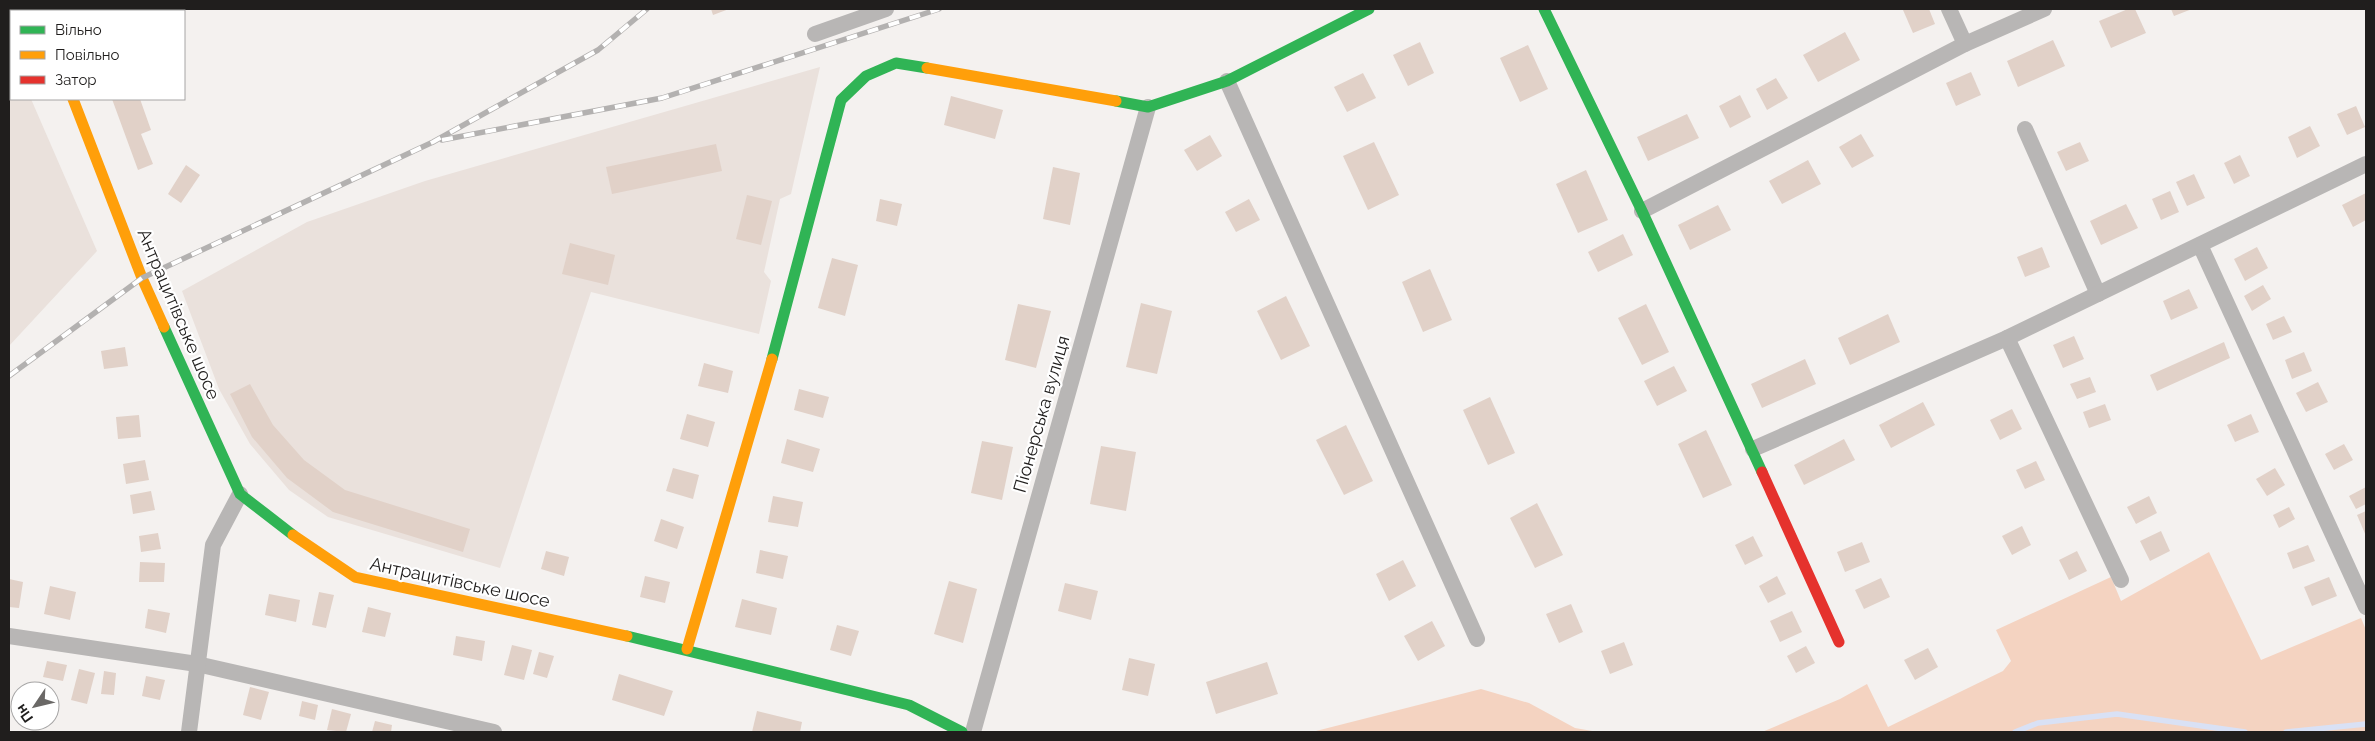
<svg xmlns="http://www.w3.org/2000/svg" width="2375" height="741" viewBox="0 0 2375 741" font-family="Raleway,sans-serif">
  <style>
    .built { fill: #eae1dc }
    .green { fill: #f4d3c1 }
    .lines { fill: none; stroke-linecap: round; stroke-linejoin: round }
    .stream { stroke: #d9e1f5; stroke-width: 5.5 }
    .building { fill: #e1d1c8 }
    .street { stroke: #b8b6b5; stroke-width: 16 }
    .fast { stroke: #30b455; stroke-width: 11 }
    .slow { stroke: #ff9f0a; stroke-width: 11 }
    .jam { stroke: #e5322d; stroke-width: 11 }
    .rail-casing { stroke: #b3b1b0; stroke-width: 5.5 }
    .rail { stroke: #fff; stroke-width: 4; stroke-dasharray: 11; stroke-linecap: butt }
    .labels { text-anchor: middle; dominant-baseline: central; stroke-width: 4.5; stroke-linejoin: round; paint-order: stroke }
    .street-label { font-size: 18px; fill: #201e1d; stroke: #fff }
  </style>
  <rect width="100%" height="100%" fill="#f4f1ef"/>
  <g class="built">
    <polygon points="9,48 11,54 11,99 31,99 97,251 9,346"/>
    <polygon points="820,67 791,194 780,199 764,272 771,281 759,334 591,292 500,568 328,517 289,490 250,444 219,389 182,291 307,222 425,181"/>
  </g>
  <g class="green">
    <polygon points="2209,552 2261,660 2361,618 2366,630 2366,732 1762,732 1840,699 1867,684 1888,727 2003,671 2011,661 1996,630 2111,577 2121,601"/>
    <polygon points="1481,689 1529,703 1575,728 1598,732 1312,732"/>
  </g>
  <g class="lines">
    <g class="stream">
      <polyline points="2015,732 2038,723 2117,714 2245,732"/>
      <polyline points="2286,732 2366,724"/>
    </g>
  </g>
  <g class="building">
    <polygon points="78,9 106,9 107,11 79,11"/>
    <polygon points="711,9 729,9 713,15"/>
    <polygon points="1905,9 1929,9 1935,24 1913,33 1903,10"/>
    <polygon points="2128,9 2135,9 2146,33 2111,48 2099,21"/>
    <polygon points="2171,9 2192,9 2174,16"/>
    <polygon points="1845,32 1860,60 1818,82 1803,55"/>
    <polygon points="2053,40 2065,66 2018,87 2007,61"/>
    <polygon points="1420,42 1434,73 1408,86 1393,55"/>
    <polygon points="1528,45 1548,89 1520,102 1500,58"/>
    <polygon points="1971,72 1981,95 1956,106 1946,83"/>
    <polygon points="1363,73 1376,98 1347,112 1334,87"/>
    <polygon points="1776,78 1788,98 1767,110 1756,89"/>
    <polygon points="1740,95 1751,117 1730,128 1719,106"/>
    <polygon points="951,96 1003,110 995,139 944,125"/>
    <polygon points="112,99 140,99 151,130 141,134 153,164 138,170"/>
    <polygon points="2356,106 2365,127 2347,135 2337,114"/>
    <polygon points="1687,114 1699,138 1648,161 1637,137"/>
    <polygon points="2310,126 2320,146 2297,158 2288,137"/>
    <polygon points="1861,134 1874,156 1852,168 1839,147"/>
    <polygon points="1210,135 1222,156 1197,171 1184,150"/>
    <polygon points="1374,142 1399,195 1368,210 1343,156"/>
    <polygon points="2080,142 2089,161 2066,171 2057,152"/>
    <polygon points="716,144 722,171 612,194 606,167"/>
    <polygon points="2240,155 2250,176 2234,184 2224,163"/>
    <polygon points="1808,160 1821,184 1782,204 1769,181"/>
    <polygon points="186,165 200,175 181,203 168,194"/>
    <polygon points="1053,167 1080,173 1070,225 1043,219"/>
    <polygon points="1586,170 1608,220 1578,233 1556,184"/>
    <polygon points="2194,174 2205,198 2187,206 2176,182"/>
    <polygon points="2170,191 2179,212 2161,220 2152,199"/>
    <polygon points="2366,193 2366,220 2353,227 2342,205"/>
    <polygon points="747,195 772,201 761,245 736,239"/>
    <polygon points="880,199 902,204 897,226 876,221"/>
    <polygon points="1249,199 1260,220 1236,232 1225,212"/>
    <polygon points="2126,204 2138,228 2101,245 2090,221"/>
    <polygon points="1718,205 1731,230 1690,250 1678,225"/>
    <polygon points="1623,234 1633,255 1598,272 1588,252"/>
    <polygon points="570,243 615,255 608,285 562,274"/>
    <polygon points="2042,247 2050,267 2025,277 2017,257"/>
    <polygon points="2257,247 2268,268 2245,281 2234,259"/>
    <polygon points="832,258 858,265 845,316 818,308"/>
    <polygon points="1430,269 1452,320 1423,332 1402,282"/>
    <polygon points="2263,285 2271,299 2252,311 2244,296"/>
    <polygon points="2189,289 2198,308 2171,320 2163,301"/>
    <polygon points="1286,296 1310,346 1281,360 1257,311"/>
    <polygon points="1141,303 1172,311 1157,374 1126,367"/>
    <polygon points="1018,304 1051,311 1036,368 1005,360"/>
    <polygon points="1646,304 1669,352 1642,365 1618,318"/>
    <polygon points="1888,314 1900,342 1850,365 1838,338"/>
    <polygon points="2284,316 2292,332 2273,340 2266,324"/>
    <polygon points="2074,336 2084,359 2063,368 2053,345"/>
    <polygon points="2224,342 2230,358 2157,391 2150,375"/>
    <polygon points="125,347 128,366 104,369 101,351"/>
    <polygon points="2304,352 2312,371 2292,379 2285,360"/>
    <polygon points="1805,359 1816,384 1762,408 1751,384"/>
    <polygon points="704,363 733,371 728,393 698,386"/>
    <polygon points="1674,366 1687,391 1657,406 1644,381"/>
    <polygon points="2090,377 2096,392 2077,399 2070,384"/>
    <polygon points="2318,382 2328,402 2306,412 2296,393"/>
    <polygon points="250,384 273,425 304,460 345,490 470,529 463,552 333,512 287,478 252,437 230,394"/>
    <polygon points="799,389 829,397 823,418 794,410"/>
    <polygon points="1490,397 1515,453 1488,465 1463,410"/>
    <polygon points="1923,402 1935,425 1891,448 1879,425"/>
    <polygon points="2105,404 2111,420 2089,428 2083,412"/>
    <polygon points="2012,409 2022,429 2000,440 1990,420"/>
    <polygon points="687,414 715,422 708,447 680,439"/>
    <polygon points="2251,414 2259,432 2235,442 2227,425"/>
    <polygon points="139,415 141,437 118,439 116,417"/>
    <polygon points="1346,425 1373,481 1344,495 1316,440"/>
    <polygon points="1706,430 1732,485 1703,498 1678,444"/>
    <polygon points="787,439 820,449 813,472 781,463"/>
    <polygon points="1844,439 1855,460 1804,485 1794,465"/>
    <polygon points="982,441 1013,447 1002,500 971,493"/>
    <polygon points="2344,444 2353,460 2334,470 2325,454"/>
    <polygon points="1101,446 1136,452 1126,511 1090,504"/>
    <polygon points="145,460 149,480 126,484 123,464"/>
    <polygon points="2036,461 2045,480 2025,489 2016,470"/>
    <polygon points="673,468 699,475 693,499 666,491"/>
    <polygon points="2275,468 2285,485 2267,496 2256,479"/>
    <polygon points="2366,487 2366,504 2356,509 2349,496"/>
    <polygon points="151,491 155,510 133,514 130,495"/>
    <polygon points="773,496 803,502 798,527 768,522"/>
    <polygon points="2149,496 2157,513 2136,524 2127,507"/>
    <polygon points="1537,503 1563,555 1535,568 1510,518"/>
    <polygon points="2289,507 2295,519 2279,528 2273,515"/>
    <polygon points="2366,511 2366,536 2357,515"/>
    <polygon points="661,519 684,527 677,549 654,541"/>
    <polygon points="2022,526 2031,545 2012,555 2002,536"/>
    <polygon points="2161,531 2170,551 2150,561 2140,541"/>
    <polygon points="158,533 161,549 141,552 139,536"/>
    <polygon points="1753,536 1763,556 1745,565 1735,545"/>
    <polygon points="1862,542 1870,562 1845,572 1837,552"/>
    <polygon points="2308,545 2315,561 2293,569 2287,553"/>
    <polygon points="760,550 788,556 783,579 756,573"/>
    <polygon points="546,551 569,557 564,576 541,569"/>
    <polygon points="2077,551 2087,571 2069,580 2059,560"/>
    <polygon points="1403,560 1416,586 1389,601 1376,574"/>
    <polygon points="140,562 165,563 164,582 139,582"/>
    <polygon points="645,576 670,582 665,603 640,597"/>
    <polygon points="1777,576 1786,594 1768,603 1759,586"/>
    <polygon points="2329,577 2337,596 2312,606 2304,587"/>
    <polygon points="1881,578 1890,597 1864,609 1855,590"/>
    <polygon points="9,579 23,582 19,608 9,607"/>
    <polygon points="949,581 977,589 963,643 934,634"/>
    <polygon points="1065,583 1098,591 1091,620 1058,611"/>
    <polygon points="50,586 76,592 70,620 44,614"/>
    <polygon points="319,592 334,595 326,628 312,625"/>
    <polygon points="269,594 300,600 296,622 265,615"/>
    <polygon points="742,599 777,608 771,635 735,627"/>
    <polygon points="1571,604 1583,632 1559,643 1546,614"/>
    <polygon points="368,607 391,613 385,637 362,632"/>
    <polygon points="148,609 170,613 166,633 145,628"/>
    <polygon points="1792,611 1802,632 1780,642 1770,621"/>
    <polygon points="1432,621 1445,646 1418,661 1404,636"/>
    <polygon points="837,625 859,631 851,656 830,650"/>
    <polygon points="456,636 485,641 482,661 453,655"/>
    <polygon points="1624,642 1633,665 1610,674 1601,651"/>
    <polygon points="512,645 532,650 524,680 504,675"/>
    <polygon points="1806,646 1815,663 1796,673 1787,656"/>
    <polygon points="1928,648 1938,667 1915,680 1904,660"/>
    <polygon points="539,652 554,656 547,678 533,674"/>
    <polygon points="1129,658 1155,664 1148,696 1122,690"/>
    <polygon points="47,661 67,665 63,681 43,677"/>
    <polygon points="1267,662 1278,694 1216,714 1206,682"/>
    <polygon points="79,669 95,673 87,704 71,700"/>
    <polygon points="104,671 116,673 114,695 101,694"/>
    <polygon points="619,674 673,691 664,716 612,700"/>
    <polygon points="146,676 165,680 160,700 142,696"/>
    <polygon points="250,687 269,692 261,720 243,715"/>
    <polygon points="302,701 318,705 315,720 299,716"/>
    <polygon points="332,709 351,714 346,732 327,730"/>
    <polygon points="757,711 802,722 800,732 752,732"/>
    <polygon points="375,721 392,725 391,732 372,732"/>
  </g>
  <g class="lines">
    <g class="street">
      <polyline points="1949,9 1965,44"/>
      <polyline points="815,34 886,9"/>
      <polyline points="1227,81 1477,639"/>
      <polyline points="2025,129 2098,294"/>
      <polyline points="1642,211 1965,44 2044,9"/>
      <polyline points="2200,245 2366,607"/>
      <polyline points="2007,338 2121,580"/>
      <polyline points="1753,449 2007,338 2366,164"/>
      <polyline points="9,636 197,664 494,732"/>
      <polyline points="189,732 213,545 240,494"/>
      <polyline points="973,732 1148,107"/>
    </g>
    <g class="fast">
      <polyline points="38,9 39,11"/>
      <polyline points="1544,9 1642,211 1762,472"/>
      <polyline points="1116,101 1148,107 1227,81 1369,9"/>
      <polyline points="164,327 240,494 293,535"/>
      <polyline points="772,359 841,100 866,76 896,63 927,68"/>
      <polyline points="627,636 909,705 962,732"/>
    </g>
    <g class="slow">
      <polyline points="927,68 1116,101"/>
      <polyline points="73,99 142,278 164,327"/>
      <polyline points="293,535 355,577 627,636"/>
      <polyline points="687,649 772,359"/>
    </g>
    <polyline class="jam" points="1762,472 1839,642"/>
    <defs>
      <g id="rail">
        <polyline points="442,140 662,98 939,9"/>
        <polyline points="9,376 142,278 433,142 598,50 647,9"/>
      </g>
    </defs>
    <use href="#rail" class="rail-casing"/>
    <use href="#rail" class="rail"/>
  </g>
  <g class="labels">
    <g class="street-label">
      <text transform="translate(179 314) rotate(67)">Антрацитівське шосе</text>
      <text transform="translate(1041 414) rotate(-74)">Піонерська вулиця</text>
      <text transform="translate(460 582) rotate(12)">Антрацитівське шосе</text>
    </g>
  </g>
  <rect width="2375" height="741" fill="none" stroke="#201e1d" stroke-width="20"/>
  <rect x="10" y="10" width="175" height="90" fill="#ffffff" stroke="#a6a5a5"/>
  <rect x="20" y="26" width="25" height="8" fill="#30b455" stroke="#a6a5a5"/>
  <text x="55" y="35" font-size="15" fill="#201e1d">Вільно</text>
  <rect x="20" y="51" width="25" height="8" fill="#ff9f0a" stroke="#a6a5a5"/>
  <text x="55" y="60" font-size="15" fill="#201e1d">Повільно</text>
  <rect x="20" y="76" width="25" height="8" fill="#e5322d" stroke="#a6a5a5"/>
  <text x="55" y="85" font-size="15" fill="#201e1d">Затор</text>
  <g transform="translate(35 706) rotate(235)"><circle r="24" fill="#ffffff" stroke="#a6a5a5"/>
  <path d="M0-4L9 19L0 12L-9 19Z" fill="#6a6866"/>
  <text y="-8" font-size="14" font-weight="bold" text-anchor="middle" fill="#201e1d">Пн</text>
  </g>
</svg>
